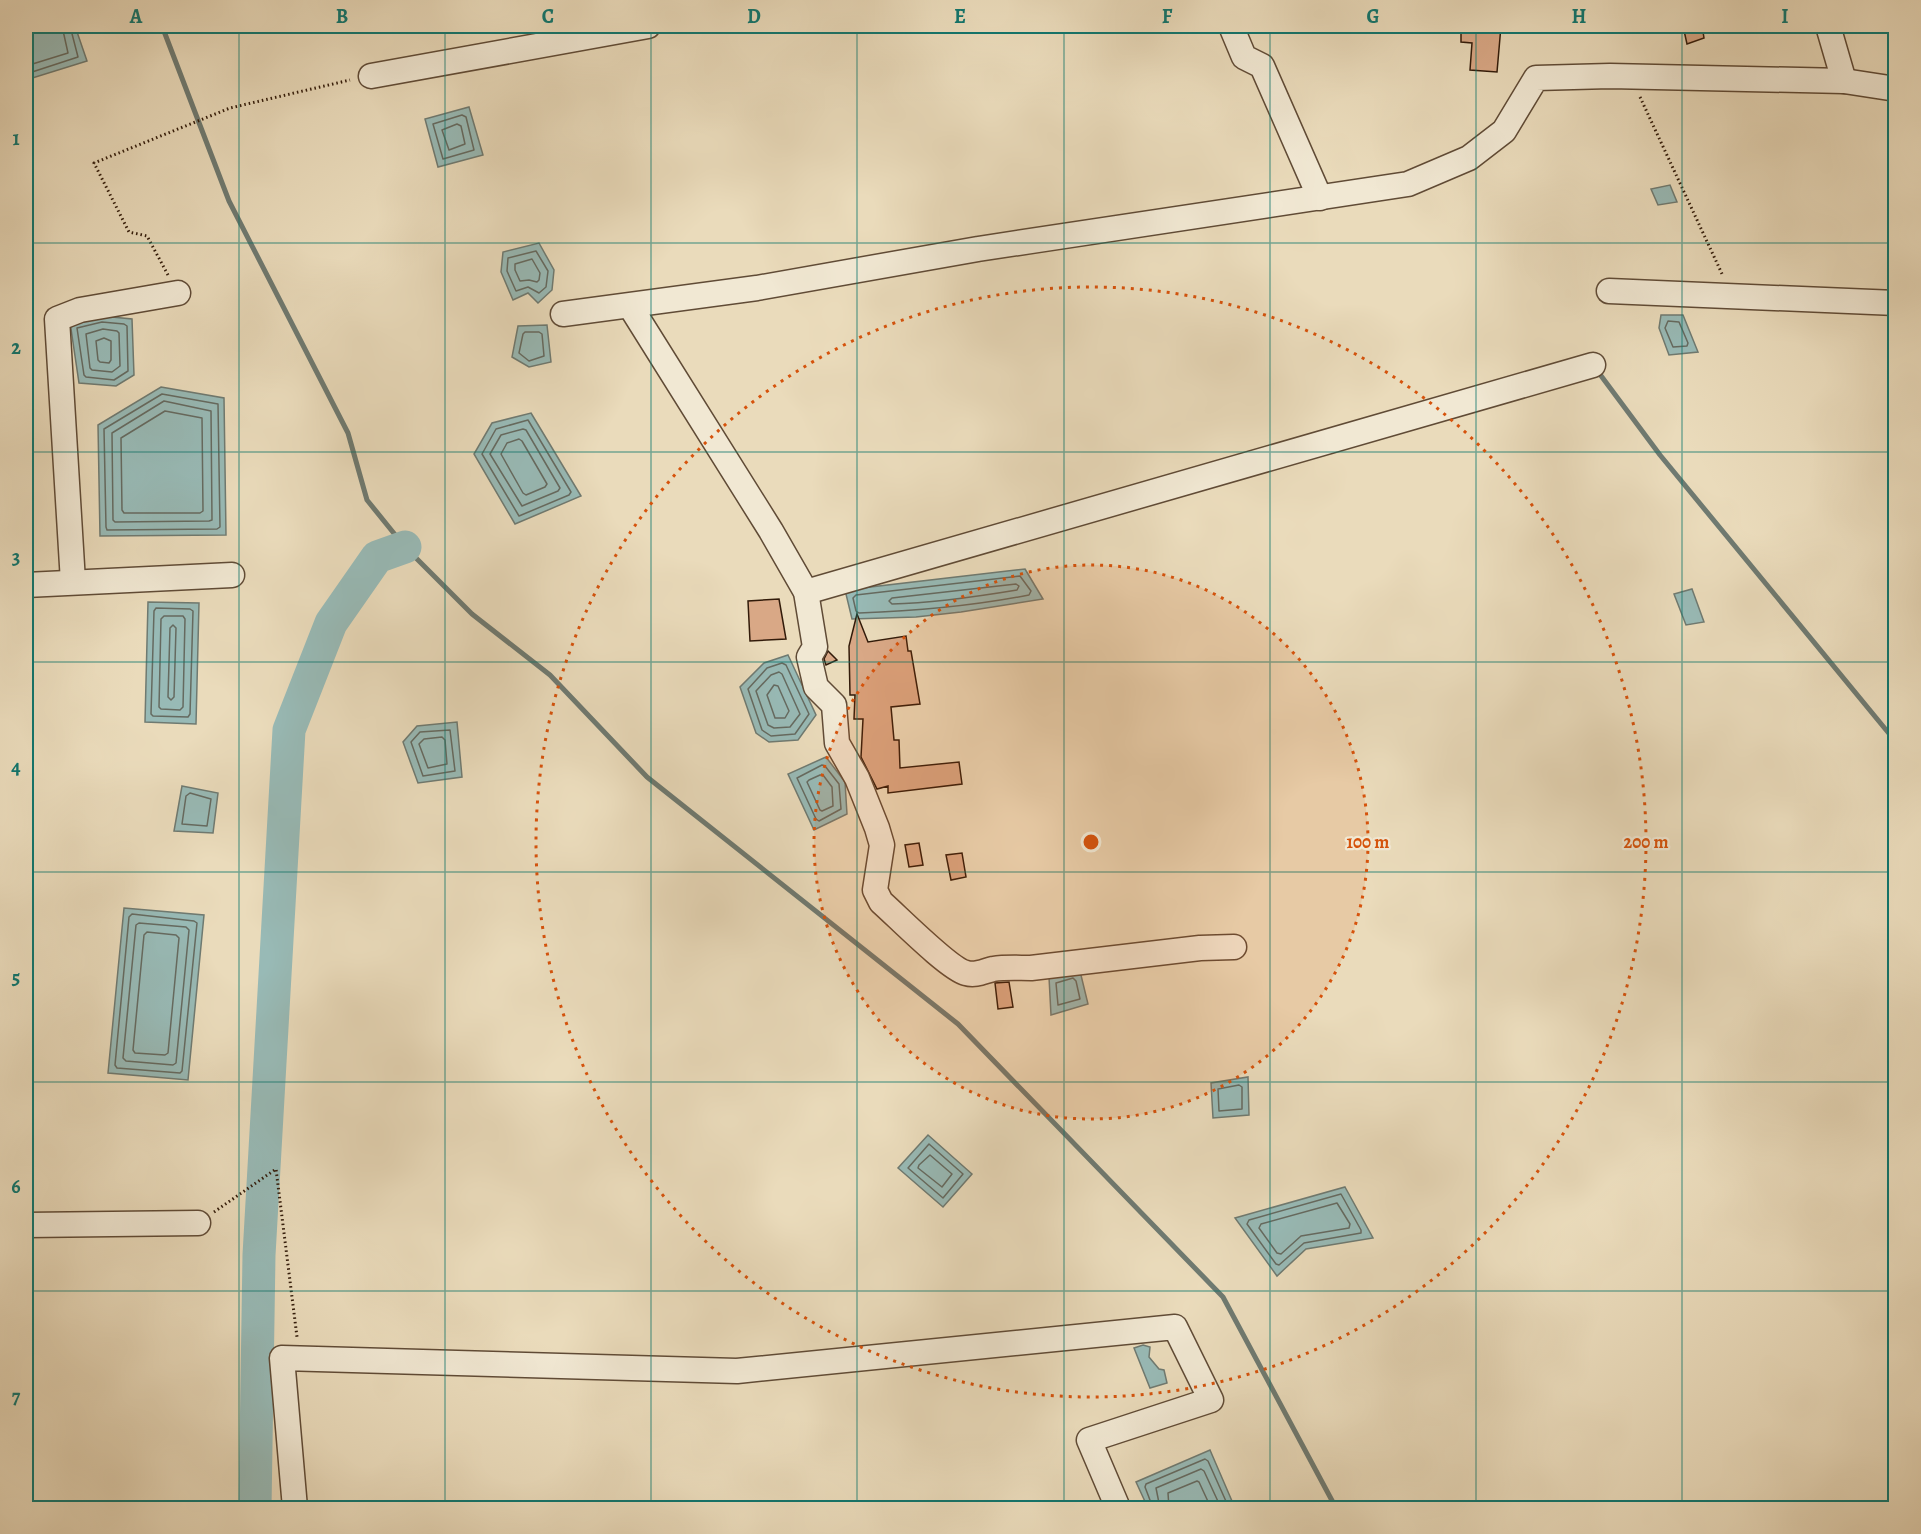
<svg xmlns="http://www.w3.org/2000/svg" width="1921" height="1534" viewBox="0 0 1921 1534" font-family="Alegreya,serif">
  <style>
    .water { fill: #98bab6; stroke: #6f7a71; stroke-width: 1.5 }
    .lines { fill: none; stroke-linecap: round; stroke-linejoin: round }
    .shore { stroke: #656a60; stroke-width: 1.5 }
    .stream { stroke: #6f7a71; stroke-width: 5 }
    .river { stroke: #98bab6; stroke-width: 33 }
    .building { fill: #d9a886; stroke: #321b0a; stroke-width: 1.5 }
    .minor-casing { stroke: #604b36; stroke-width: 27 }
    .path { stroke: #321b0a; stroke-width: 3; stroke-dasharray: 1.5 3; stroke-linecap: butt }
    .minor { stroke: #f1e8d3; stroke-width: 24 }
    .grid { fill: none; stroke: #0f766e; stroke-width: 1.5; stroke-opacity: 0.55 }
    .ring { fill: none; stroke: #d6530c; stroke-width: 3; stroke-dasharray: 3 6 }
    .centre { fill: #d6530c; stroke: #f1e8d3; stroke-width: 3 }
    .ring-label { font-size: 18px; text-anchor: middle; font-weight: bold; fill: #d6530c; stroke: #f1e8d3; stroke-width: 4.5; stroke-linejoin: round; paint-order: stroke }
    .neatline { fill: none; stroke: #0f766e; stroke-width: 2 }
    .grid-label { font-size: 20px; text-anchor: middle; font-weight: bold; fill: #0f766e }
  </style>
  <rect width="100%" height="100%" fill="#eadbbb"/>
  <filter id="stains"><feTurbulence type="fractalNoise" baseFrequency=".00333" numOctaves="4"/><feColorMatrix values="0 0 0 0 .2 0 0 0 0 .09 0 0 0 0 .02 0 0 0 .5 -.17"/></filter>
  <radialGradient id="worn" r=".72"><stop offset=".6" stop-color="#630" stop-opacity="0"/><stop offset="1" stop-color="#630" stop-opacity=".3"/></radialGradient>
  <g class="water">
    <polygon points="26,26 75,26 87,61 26,80"/>
    <polygon points="469,107 483,155 438,167 425,119"/>
    <polygon points="1670,185 1677,202 1658,205 1651,189"/>
    <polygon points="539,243 554,270 552,290 538,303 528,293 513,300 501,272 503,252"/>
    <polygon points="1661,315 1683,315 1698,352 1669,355 1659,328"/>
    <polygon points="102,316 132,319 134,375 116,386 79,383 70,322"/>
    <polygon points="547,325 551,362 529,367 512,357 518,326"/>
    <polygon points="161,387 224,398 226,535 100,536 98,425"/>
    <polygon points="531,413 581,496 515,524 474,454 492,423"/>
    <polygon points="1025,569 1043,599 961,612 916,617 852,619 845,590"/>
    <polygon points="1692,589 1704,622 1686,625 1674,594"/>
    <polygon points="148,602 199,603 196,724 145,722"/>
    <polygon points="788,655 816,715 798,740 769,742 756,733 740,687 764,663"/>
    <polygon points="457,722 462,777 418,783 403,742 417,726"/>
    <polygon points="826,757 845,782 847,814 814,830 788,774"/>
    <polygon points="182,786 218,793 213,833 174,831"/>
    <polygon points="124,908 204,915 188,1080 108,1073"/>
    <polygon points="1080,971 1088,1004 1051,1015 1049,977"/>
    <polygon points="1248,1077 1249,1115 1213,1118 1211,1083"/>
    <polygon points="928,1135 972,1174 943,1207 898,1168"/>
    <polygon points="1345,1187 1373,1238 1306,1249 1277,1276 1235,1218"/>
    <polygon points="1143,1345 1150,1347 1149,1357 1159,1369 1164,1370 1167,1383 1150,1388 1134,1348"/>
    <polygon points="1210,1450 1235,1508 1148,1508 1136,1482"/>
  </g>
  <g class="lines">
    <g class="shore">
      <polyline points="26,66 68,53 62,26"/>
      <polyline points="26,74 78,57 70,26"/>
      <polygon points="462,115 466,117 474,150 443,159 433,124"/>
      <polygon points="457,124 461,126 465,144 449,150 442,130"/>
      <polygon points="536,251 548,271 546,287 539,293 528,287 516,291 507,271 508,258"/>
      <polygon points="532,259 540,273 539,280 537,282 529,280 520,281 515,270 515,264"/>
      <polygon points="1668,321 1679,322 1688,343 1687,346 1673,347 1665,328"/>
      <polygon points="102,322 124,324 127,326 128,371 114,380 86,377 84,375 77,328"/>
      <polygon points="103,329 117,331 119,333 120,366 112,372 92,370 90,368 86,334"/>
      <polygon points="539,332 542,334 544,356 529,361 519,353 523,334 525,332"/>
      <polygon points="104,338 111,341 111,360 109,363 100,362 98,360 96,341"/>
      <polygon points="162,394 218,404 220,527 217,529 107,530 106,527 104,429"/>
      <polygon points="164,401 211,411 212,520 209,521 115,522 113,520 112,433"/>
      <polygon points="165,411 202,418 203,511 200,513 124,513 122,510 121,438"/>
      <polygon points="528,420 571,492 569,495 519,516 482,454 496,429"/>
      <polygon points="523,429 526,430 560,488 558,491 522,506 490,454 501,435"/>
      <polygon points="519,439 522,441 547,484 545,487 526,495 523,493 501,454 507,443"/>
      <path d="M1020,576L1031,591L1029,595C973,606 916,611 859,613L856,611L853,598L856,595Z"/>
      <path d="M1016,584L1019,586L1017,590C975,597 934,603 892,604L889,601L892,598Z"/>
      <polygon points="156,608 190,609 193,611 190,714 188,717 153,716 151,714 154,611"/>
      <polygon points="164,616 183,616 185,619 183,707 180,710 161,709 159,707 161,619"/>
      <polygon points="173,625 176,628 174,697 171,700 168,697 170,628"/>
      <polygon points="782,663 786,665 809,714 795,734 771,736 762,730 748,689 767,668"/>
      <polygon points="779,672 782,674 800,714 790,727 774,728 768,725 756,691 771,675"/>
      <polygon points="774,685 778,686 789,711 785,718 775,718 767,695"/>
      <polygon points="450,730 455,771 423,776 411,742 420,732"/>
      <polygon points="442,737 445,740 447,764 428,768 419,744 424,739"/>
      <polygon points="822,765 825,766 839,784 841,809 819,821 816,819 797,778"/>
      <polygon points="820,775 823,775 832,787 833,806 822,811 820,810 807,782 809,780"/>
      <polygon points="190,793 211,799 207,826 182,824 186,796"/>
      <polygon points="132,914 194,921 197,923 182,1071 180,1073 117,1068 115,1065 129,917"/>
      <polygon points="139,923 186,927 189,930 176,1063 173,1065 126,1061 123,1058 136,925"/>
      <polygon points="147,932 176,935 179,938 168,1053 165,1055 135,1053 133,1050 144,935"/>
      <polygon points="1073,978 1076,981 1080,999 1058,1005 1056,983"/>
      <polygon points="1239,1085 1242,1087 1242,1109 1219,1111 1218,1089"/>
      <polygon points="929,1144 963,1174 943,1198 908,1168"/>
      <polygon points="930,1155 952,1174 942,1187 918,1168 919,1165"/>
      <polygon points="1341,1194 1361,1230 1361,1233 1304,1243 1279,1265 1276,1264 1247,1224 1249,1220"/>
      <polygon points="1337,1203 1350,1224 1349,1228 1301,1236 1281,1254 1277,1253 1259,1228 1261,1224"/>
      <polyline points="1153,1508 1145,1487 1146,1484 1205,1459 1208,1461 1229,1508"/>
      <polyline points="1160,1508 1156,1488 1201,1469 1204,1471 1221,1508"/>
      <polyline points="1169,1508 1168,1493 1197,1481 1199,1482 1211,1508"/>
    </g>
    <g class="stream">
      <polyline points="162,26 229,201 348,433 367,500 405,547 472,614 550,675 647,777 958,1024 1223,1297 1336,1508"/>
      <polyline points="1596,369 1660,455 1896,742"/>
    </g>
    <polyline class="river" points="255,1508 259,1255 289,730 331,623 377,557 405,547"/>
  </g>
  <g class="building">
    <polygon points="1461,26 1501,26 1497,72 1470,70 1472,43 1461,42"/>
    <polygon points="1683,26 1702,26 1704,38 1687,44"/>
    <polygon points="779,599 786,639 750,641 748,601"/>
    <polygon points="857,614 868,642 906,636 908,651 911,651 920,704 891,707 894,740 899,740 900,768 959,762 962,784 888,793 888,786 877,789 861,757 863,719 854,719 855,695 850,695 849,646"/>
    <polygon points="828,651 837,660 826,665 824,659"/>
    <polygon points="919,843 923,865 909,867 905,845"/>
    <polygon points="962,853 966,877 951,880 946,855"/>
    <polygon points="1009,982 1013,1007 998,1009 995,983"/>
  </g>
  <g class="lines">
    <defs>
      <g id="minor">
        <polyline points="1231,26 1244,57 1262,66 1320,198"/>
        <polyline points="1828,26 1844,81"/>
        <polyline points="371,76 648,26"/>
        <polyline points="1609,291 1896,303"/>
        <path d="M630,306L771,531L806,592L815,647L809,657L816,687L834,705L837,743L857,778L877,828L882,845L875,890L881,902C897,916 949,969 966,973C976,976 984,971 993,969C1006,967 1018,968 1031,968L1200,948L1234,947"/>
        <polyline points="563,314 757,288 978,249 1408,184 1469,158 1504,131 1536,78 1610,76 1844,81 1896,89"/>
        <polyline points="73,582 57,319 80,310 178,293"/>
        <polyline points="26,585 232,575"/>
        <polyline points="806,592 1593,365"/>
        <polyline points="26,1225 198,1223"/>
        <polyline points="295,1508 282,1358 737,1371 1175,1327 1211,1400 1089,1440 1118,1508"/>
      </g>
    </defs>
    <use href="#minor" class="minor-casing"/>
    <g class="path">
      <polyline points="1640,97 1723,276"/>
      <polyline points="168,275 147,236 129,232 94,163 230,108 350,80"/>
      <polyline points="214,1212 276,1169 297,1337"/>
    </g>
    <use href="#minor" class="minor"/>
  </g>
  <path class="grid" d="M239,26V1508M445,26V1508M651,26V1508M857,26V1508M1064,26V1508M1270,26V1508M1476,26V1508M1682,26V1508M26,243H1896M26,452H1896M26,662H1896M26,872H1896M26,1082H1896M26,1291H1896"/>
  <circle cx="1091" cy="842" r="277" fill="#d6530c" fill-opacity=".12"/>
  <g class="ring">
    <circle cx="1091" cy="842" r="277"/>
    <circle cx="1091" cy="842" r="555"/>
  </g>
  <circle cx="1091" cy="842" r="9" class="centre"/>
  <g class="ring-label">
    <text x="1368" y="848">100 m</text>
    <text x="1646" y="848">200 m</text>
  </g>
  <rect width="1921" height="1534" fill="none" stroke="#eadbbb" stroke-width="66"/>
  <rect x="33" y="33" width="1855" height="1468" class="neatline"/>
  <g class="grid-label">
    <text x="136" y="23">A</text>
    <text x="342" y="23">B</text>
    <text x="548" y="23">C</text>
    <text x="754" y="23">D</text>
    <text x="960" y="23">E</text>
    <text x="1167" y="23">F</text>
    <text x="1373" y="23">G</text>
    <text x="1579" y="23">H</text>
    <text x="1785" y="23">I</text>
    <text x="16" y="145">1</text>
    <text x="16" y="354">2</text>
    <text x="16" y="564">3</text>
    <text x="16" y="774">4</text>
    <text x="16" y="984">5</text>
    <text x="16" y="1193">6</text>
    <text x="16" y="1403">7</text>
  </g>
  <rect width="100%" height="100%" filter="url(#stains)"/>
  <rect width="100%" height="100%" fill="url(#worn)"/>
</svg>
